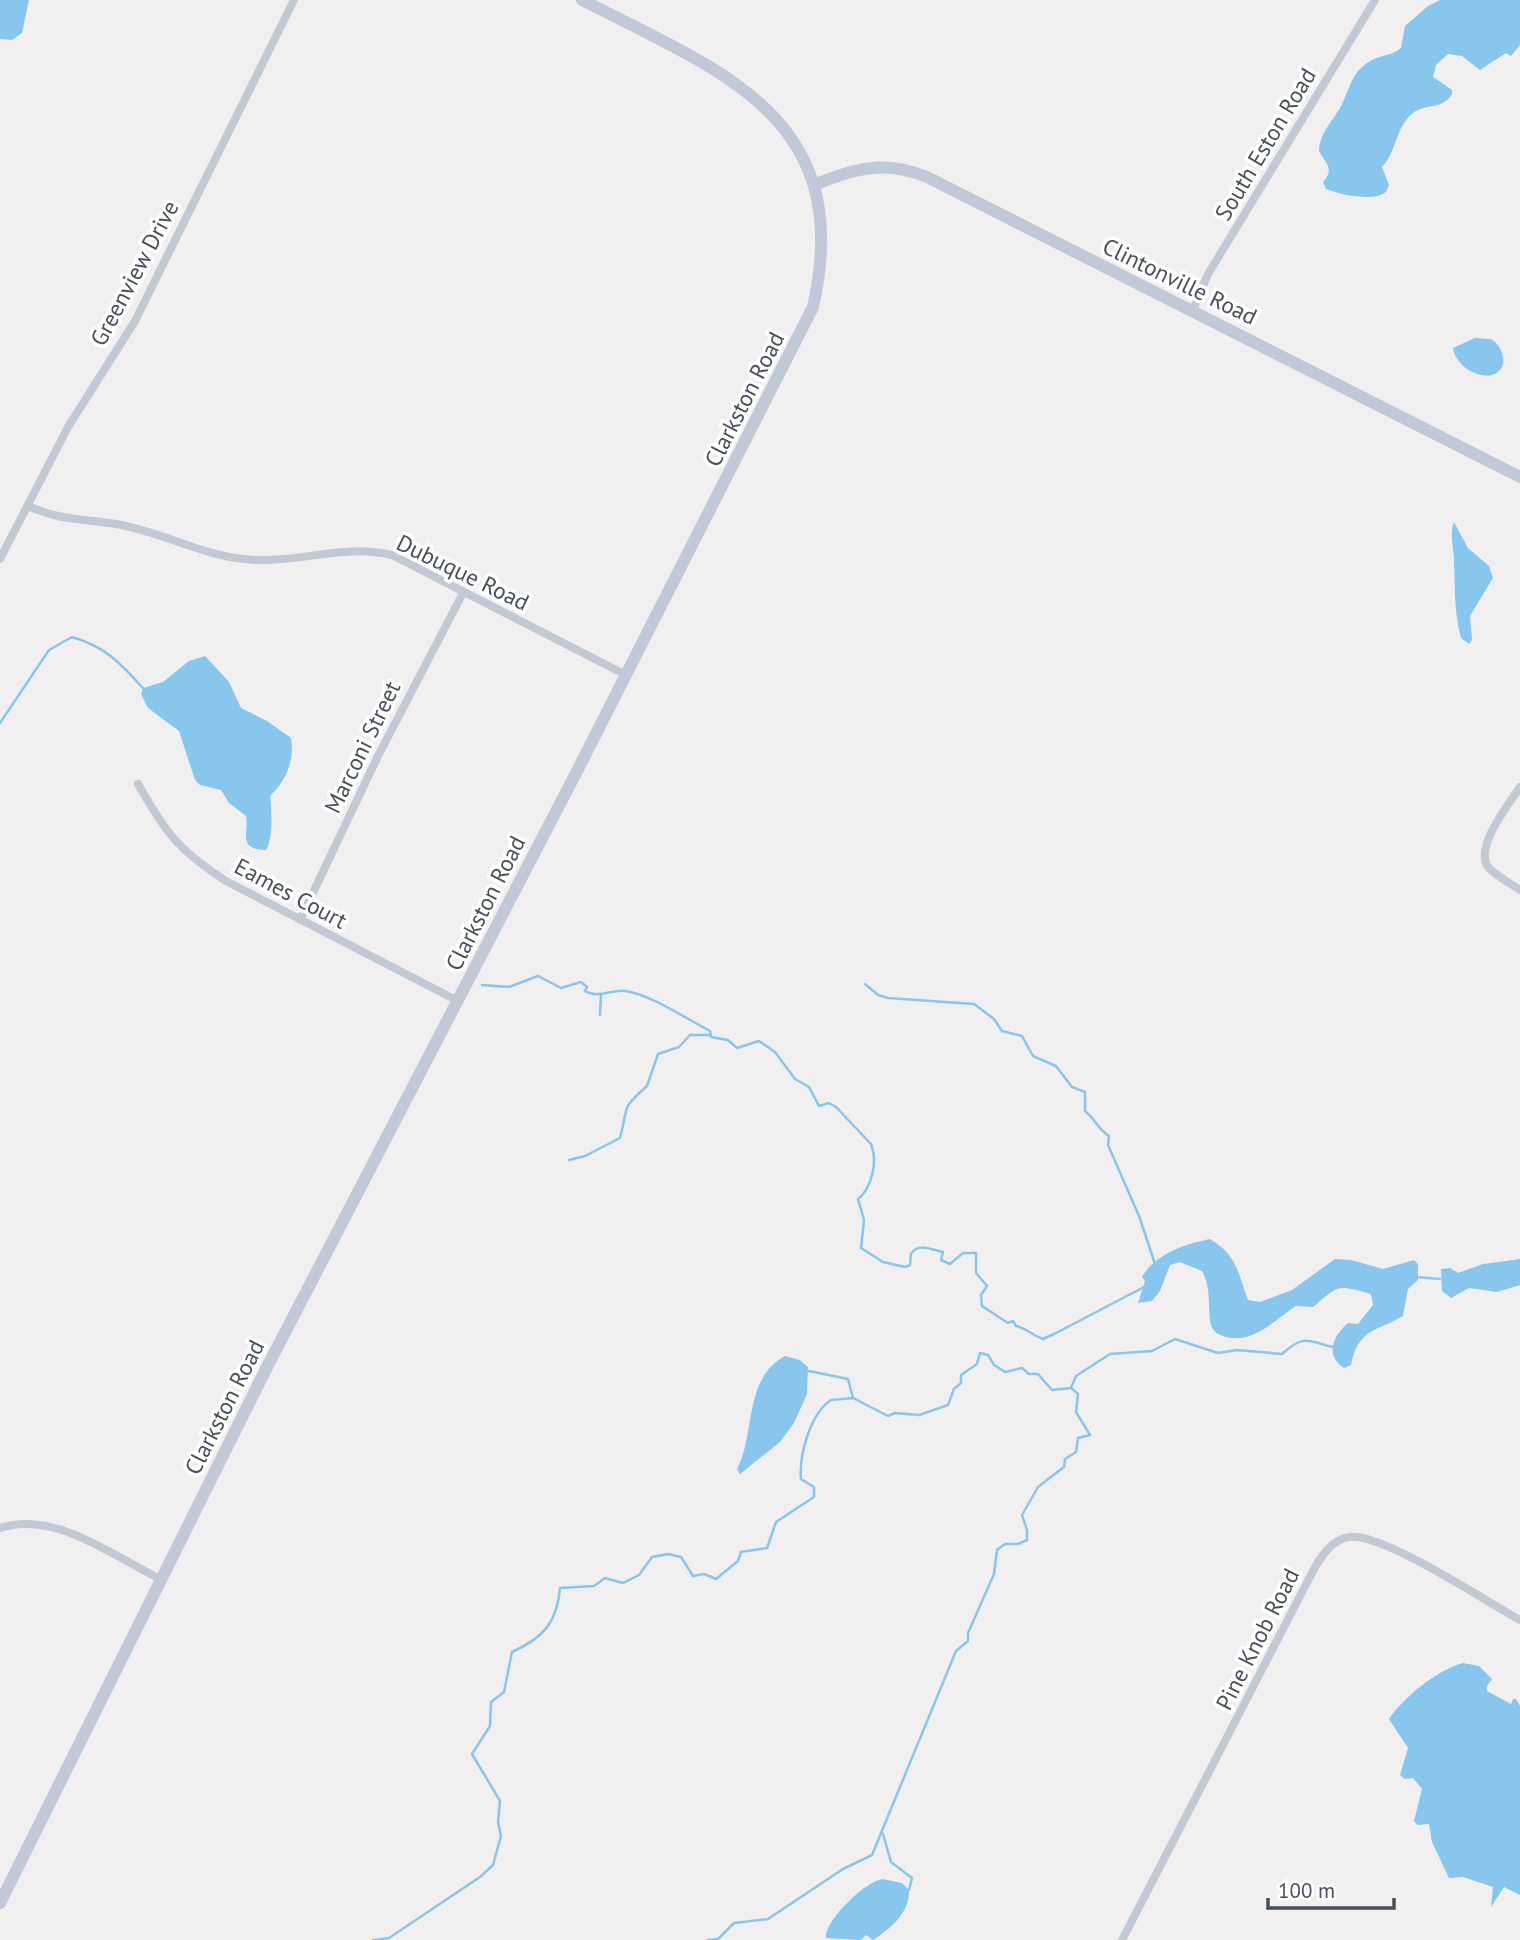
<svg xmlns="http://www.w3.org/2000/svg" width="1520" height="1940" viewBox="0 0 1520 1940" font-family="'PT Sans',sans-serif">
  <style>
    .water { fill: #89c6ed }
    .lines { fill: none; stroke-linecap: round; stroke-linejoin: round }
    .stream { stroke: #89c6ed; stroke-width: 2.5 }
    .street { stroke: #c2c8d4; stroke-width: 8 }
    .secondary { stroke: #c1c8d8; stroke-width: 12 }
    .labels { text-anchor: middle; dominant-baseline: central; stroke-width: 7; stroke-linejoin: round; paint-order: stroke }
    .street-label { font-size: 23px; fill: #474e5d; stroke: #fff }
  </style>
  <rect width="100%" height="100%" fill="#f1efef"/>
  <g class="water">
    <polygon points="0,0 29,0 22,33 12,40 0,39"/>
    <path d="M1440,0H1520V45L1511,56L1506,53L1480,70L1462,56L1448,54L1436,65L1433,77L1452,90V94C1443,110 1426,103 1413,113C1395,127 1397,152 1382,167L1389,185L1386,192C1373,202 1342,195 1326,189L1323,182C1335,169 1326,164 1319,151C1320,133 1331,123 1340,108C1349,92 1350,75 1367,63C1379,54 1391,57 1401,48L1405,26L1428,6Z"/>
    <path d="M1475,338L1491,339C1503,346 1511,369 1492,375C1476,379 1455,364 1453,348Z"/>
    <path d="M1454,522L1468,548L1489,566L1493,578L1470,616L1472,640L1469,644L1461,638C1454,612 1455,587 1454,561C1454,547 1449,536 1454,522Z"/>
    <path d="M205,656L229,682L241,708L267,721L291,738C295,760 286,781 270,796C272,807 273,841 266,850C237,850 249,832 246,816L229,803L221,790L200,785L195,780L179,731L148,708L141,694L143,688L163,682L189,661Z"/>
    <path d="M1210,1239C1237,1255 1238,1273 1248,1300L1260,1302L1292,1290L1335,1259L1351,1260L1383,1269L1414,1260L1418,1264V1280L1408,1289L1403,1316C1375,1332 1358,1329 1351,1365L1344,1368C1325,1355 1332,1337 1348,1323L1358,1324L1373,1305L1371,1294C1336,1284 1339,1285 1313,1307L1296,1306C1274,1320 1252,1346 1223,1336C1217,1334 1213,1331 1211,1325C1207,1306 1212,1289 1202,1271L1180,1262L1170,1265L1160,1291L1152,1301L1138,1303L1145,1281L1142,1277C1155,1254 1185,1244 1210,1239Z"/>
    <polygon points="1520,1259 1520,1285 1497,1292 1469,1288 1451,1298 1442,1291 1441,1269 1450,1268 1458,1273 1483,1264"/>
    <path d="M785,1356L800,1360L808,1367L807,1394L794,1423L780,1442L740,1474L737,1469C756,1433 743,1379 785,1356Z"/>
    <path d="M1463,1663L1479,1666L1492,1679L1487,1686V1691L1511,1704L1513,1699H1516L1520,1706V1895L1504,1887L1491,1907L1493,1887L1463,1877L1449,1878L1432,1842L1429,1824L1418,1825L1414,1821L1422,1789L1413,1778L1405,1779L1400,1775L1408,1748L1389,1719C1404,1697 1437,1670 1463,1663Z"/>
    <path d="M882,1879L902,1883L909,1890C910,1913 890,1929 873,1940L866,1935L861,1940L826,1938C825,1920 865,1882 882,1879Z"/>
  </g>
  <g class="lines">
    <g class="stream">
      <path d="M0,723L49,650L72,637C106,647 119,662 143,688"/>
      <path d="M865,984L878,995L888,998L974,1004L994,1019L1002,1031L1022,1036L1033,1056L1056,1066L1072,1087L1085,1092V1111C1095,1119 1098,1129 1109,1136L1108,1145L1139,1216L1155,1264"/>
      <path d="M482,985L509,987L538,976L561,988L581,982L587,987L585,991C598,999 611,989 626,991C651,995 687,1019 710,1031L711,1037L728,1040L737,1048L759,1041L775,1052L795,1079L809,1087L819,1106L829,1103L836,1107L871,1144C878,1161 872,1188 858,1199L864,1220L861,1248L883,1262L905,1267L910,1265L911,1254C918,1242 932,1250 943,1252L941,1260L950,1264L963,1253H976V1273L987,1286L981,1295L982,1306L1008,1323L1013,1321L1016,1326C1026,1328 1032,1335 1043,1339L1056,1333L1146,1286"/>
      <polyline points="600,1015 601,996"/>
      <path d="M569,1160L585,1156L620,1138C629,1105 620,1110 647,1086L658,1054L679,1047L690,1035H710"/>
      <polyline points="1416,1277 1440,1279"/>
      <polyline points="809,1371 848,1379 853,1398"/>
      <path d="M1071,1388L1076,1376L1110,1354L1152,1351L1175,1339L1218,1353L1237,1350L1282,1354C1304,1334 1307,1341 1333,1347"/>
      <polyline points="883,1834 891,1862 912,1878 909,1890"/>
      <path d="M373,1940L389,1938L480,1877L493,1865L501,1836L498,1822L500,1801L472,1754L490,1726L491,1702L504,1692L512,1652C543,1638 557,1623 560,1588L594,1586L605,1578L623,1583L639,1575L652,1557L668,1554L681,1557L693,1576L704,1574L716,1579L738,1561L741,1552L767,1548L776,1522L814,1497V1487L801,1479C799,1455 810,1414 831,1400L853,1398L888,1416L895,1413L919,1415L948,1405L954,1389L961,1383V1375L977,1364L980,1353L988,1355L994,1365L1005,1372L1022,1368L1029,1374H1038L1052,1390L1071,1388"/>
      <polyline points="708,1940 718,1939 734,1923 768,1919 843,1869 872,1855 956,1651 968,1641 968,1633 994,1574 997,1550 1005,1544 1018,1544 1027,1540 1027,1530 1022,1515 1038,1487 1064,1467 1065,1459 1076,1452 1078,1438 1090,1435 1076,1412 1078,1394 1071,1388"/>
    </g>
    <g class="street">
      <polyline points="1193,310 1208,274 1375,0"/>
      <path d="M28,506C65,522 84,518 121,525C169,534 210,560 260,560C306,561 346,544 392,555L626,675"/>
      <polyline points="0,559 68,427 135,321 294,0"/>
      <path d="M138,784C166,833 177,849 226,881L458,1001"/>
      <path d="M1520,787C1509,804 1474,847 1488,867C1496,876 1510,883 1520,890"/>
      <polyline points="300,920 378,756 463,593"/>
      <path d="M0,1528C55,1510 113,1556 160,1579"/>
      <path d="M1122,1940L1314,1569C1322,1555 1332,1540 1349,1537C1382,1532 1487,1602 1520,1620"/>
    </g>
    <g class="secondary">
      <path d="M814,185C855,168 884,160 927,177L1520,477"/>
      <path d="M0,1903L266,1369L575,775L813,307C856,117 722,72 582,0"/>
    </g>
  </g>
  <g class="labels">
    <g class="street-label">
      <text transform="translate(1265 144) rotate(-59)">South Eston Road</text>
      <text transform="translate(134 273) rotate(-62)">Greenview Drive</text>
      <text transform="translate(1180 281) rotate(26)">Clintonville Road</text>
      <text transform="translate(744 399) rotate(-63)">Clarkston Road</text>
      <text transform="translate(463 572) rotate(26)">Dubuque Road</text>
      <text transform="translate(362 747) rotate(-64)">Marconi Street</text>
      <text transform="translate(291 893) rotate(28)">Eames Court</text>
      <text transform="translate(485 903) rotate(-63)">Clarkston Road</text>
      <text transform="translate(224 1407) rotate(-63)">Clarkston Road</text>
      <text transform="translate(1257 1639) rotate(-63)">Pine Knob Road</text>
    </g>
  </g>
  <path d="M1268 1898v10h126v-10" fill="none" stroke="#474e5d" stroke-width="3.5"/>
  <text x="1278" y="1898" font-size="21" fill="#474e5d" stroke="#ffffff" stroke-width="5" paint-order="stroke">100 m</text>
</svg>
